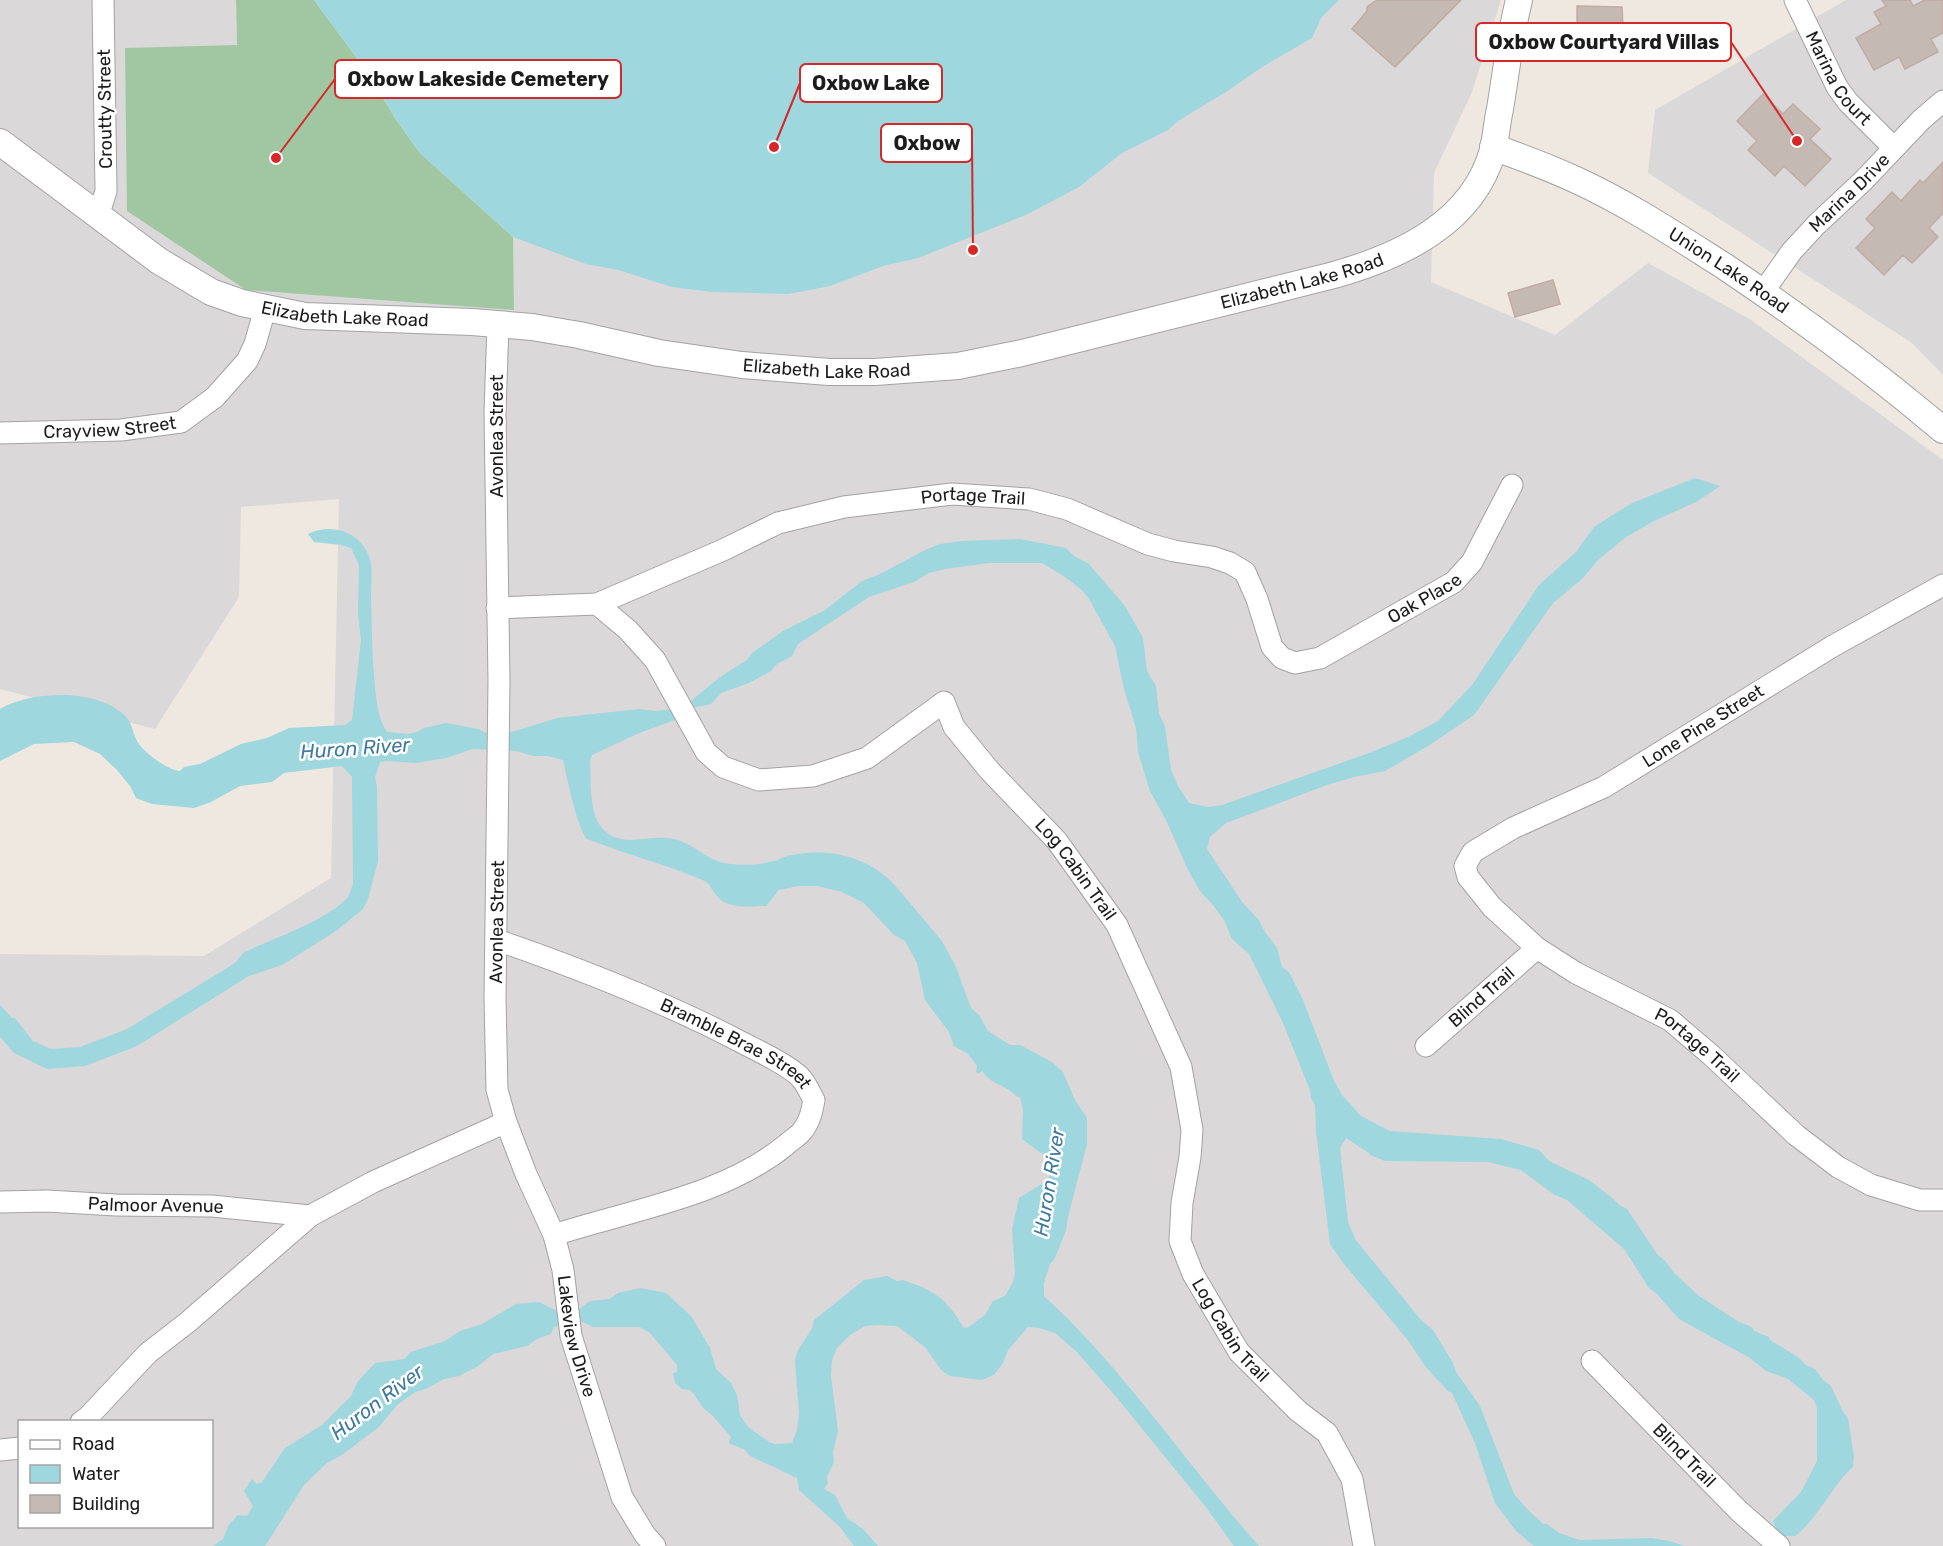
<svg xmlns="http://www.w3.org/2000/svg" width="1943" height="1546" viewBox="0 0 1943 1546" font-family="Rubik,sans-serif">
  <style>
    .residential { fill: #dad8d9; fill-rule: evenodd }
    .cemetery { fill: #a1c7a2 }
    .water { fill: #9ed7de }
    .building { fill: #c5b9b4; stroke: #c0aca2; stroke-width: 1.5 }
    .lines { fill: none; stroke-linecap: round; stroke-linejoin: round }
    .minor-casing { stroke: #a3a3a3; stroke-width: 23 }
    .tertiary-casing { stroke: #a3a3a3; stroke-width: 28 }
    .minor { stroke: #fff; stroke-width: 21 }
    .tertiary { stroke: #fff; stroke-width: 26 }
    .labels { text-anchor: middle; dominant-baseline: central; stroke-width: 5; stroke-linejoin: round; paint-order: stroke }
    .street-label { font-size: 18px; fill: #1c1c1c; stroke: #fff }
    .water-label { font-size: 20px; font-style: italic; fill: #407a9e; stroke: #fff }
    .leader { fill: none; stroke: #d62828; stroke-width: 2 }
    .callout-dot { fill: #d62828; stroke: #fff; stroke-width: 2 }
    .callout { fill: #fff; stroke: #d62828; stroke-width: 2 }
    .callout-label { font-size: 20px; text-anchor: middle; font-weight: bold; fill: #1c1c1c }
  </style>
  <rect width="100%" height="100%" fill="#eee8e0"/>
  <g class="residential">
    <path d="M0,0H236L237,45L513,310V237L510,182L974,0H1501L1472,92L1434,173L1431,282L1555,335L1648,263L1748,318L1943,460V1546H0V954L204,956L331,878L339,499L241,507L239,597L155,729L0,689ZM20,1422H212V1526H20Z"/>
    <polygon points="1846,0 1943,0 1943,375 1912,343 1648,173 1655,110"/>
  </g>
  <polygon class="cemetery" points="236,0 314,0 365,69 397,121 420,153 513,237 514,310 246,290 127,211 125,48 237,45"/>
  <g class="water">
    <polygon points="314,0 1339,0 1321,18 1312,38 1262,67 1229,90 1178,121 1168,130 1122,153 1079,187 1028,214 918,258 883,266 830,286 788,294 713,292 672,287 618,270 586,264 513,237 420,153 397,121 365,69"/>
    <path d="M1695,478L1720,486L1698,501L1654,521L1626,537L1598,560L1582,579L1553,603L1474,715L1428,746L1385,771L1354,777L1327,785L1226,823L1210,837L1207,849L1243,903L1258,919L1265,932L1277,948L1282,967L1289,972L1303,1000L1334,1081L1342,1095L1361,1116L1390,1131L1501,1139L1539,1150L1549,1161L1589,1180L1611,1197L1621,1206L1627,1209L1657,1254L1666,1262L1674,1273L1699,1296L1739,1322L1752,1327L1754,1331L1769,1337L1770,1340L1798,1357L1806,1365L1815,1369L1824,1381L1831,1386L1842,1410L1848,1418L1854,1457L1853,1467C1832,1485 1818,1519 1795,1536H1782L1776,1529L1773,1521L1801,1492L1817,1461V1408L1814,1400L1788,1379L1766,1371L1750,1358L1679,1319L1655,1292L1649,1288L1624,1249L1567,1200L1553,1194L1521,1170L1488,1162L1385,1161L1370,1155L1369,1153L1346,1138L1340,1148L1348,1222L1355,1239L1421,1320L1433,1330L1453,1363L1456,1372L1480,1406L1514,1494L1528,1510L1543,1524H1547L1559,1533L1580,1540L1652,1538L1673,1542L1684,1546H1534L1516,1531L1495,1503L1475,1443L1452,1393L1448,1391L1425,1366L1407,1339L1344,1264L1330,1244L1316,1132L1315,1105L1311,1098L1310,1090L1283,1023L1249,954L1232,939L1224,920L1212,904L1200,891L1187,868L1166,820L1150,791L1138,752L1136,728L1124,689L1115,646L1089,599L1082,590L1065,577L1042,563H988L945,569L929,573L914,582L869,597L798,644L792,656L777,664L771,671L749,683L721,693L711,704C697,708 682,706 675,720L639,733L592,755L590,762C592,794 586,838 630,840C642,840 655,837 667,838C689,839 703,858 724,863C740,866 759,865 774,861C779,860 783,857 787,856C825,847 865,855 893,883L942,941L956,967L971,1008L979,1015L988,1031L1010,1045H1020L1052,1062L1063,1072L1075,1100L1087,1118V1144L1068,1217L1066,1230L1055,1258L1050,1264L1044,1283V1296C1125,1370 1186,1464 1259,1546H1234L1205,1506L1118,1399L1076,1351L1055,1333L1039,1328L1028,1327L1008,1350L1003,1363L994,1375L982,1380L950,1376L942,1371L925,1347L897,1326L878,1325L865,1326L850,1335L837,1348L832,1360L831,1376L838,1431L833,1452L834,1462L827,1477L828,1483L824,1489L835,1495L847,1518L863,1529L878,1546H854L840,1527L799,1490L797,1478L750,1456L744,1449L730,1444L729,1442L731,1437L712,1415L703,1408L694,1394L690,1390L682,1389L675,1383L673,1373L677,1372V1365L650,1333L640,1327H593L583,1322L554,1327L551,1334L537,1339L527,1346L493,1354L478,1366L459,1376L444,1379L426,1389L415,1392L397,1405L379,1427L343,1454L327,1463L304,1485L265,1546H213L223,1539L228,1526L238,1515L247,1516L253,1506L244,1491L252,1479L257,1484L262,1482L285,1448L322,1425L351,1396L358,1381L375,1363L404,1359L411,1352L445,1341L460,1331L482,1324L516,1304L539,1302L555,1310H578L590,1301L609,1299L618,1293L641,1288L666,1293L691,1316L710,1348L716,1369L731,1383L737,1395L740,1415L748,1427L769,1442L775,1444L792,1443L797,1430L799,1413L795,1360L798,1350L813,1327V1321L864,1280L887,1276L897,1281C904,1279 905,1281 911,1283C936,1291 950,1303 963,1327L967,1328L985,1315L993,1301L1005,1296L1013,1282L1015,1273L1012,1229L1019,1198L1045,1182L1050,1175L1048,1158L1022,1139L1023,1110L1020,1097L1016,1096C1006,1084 992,1086 982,1071L978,1074L976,1072L977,1066L968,1054L954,1046L949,1032L925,1000L917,963L905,941L894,935L864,903L842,892L817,886H798L779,890L766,906C751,906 728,910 717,896C712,890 711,886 705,881C667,865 627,854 587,839C577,828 567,777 563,760L548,756H534L516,751L473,749L446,758L416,763L386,761L380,762L375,777L377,787L378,861L368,899L363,909L336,931L282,965L249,976L137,1046L85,1066L47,1069L14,1053L0,1037V1005L12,1018H15L33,1041L51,1049L80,1047L127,1029L227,968L236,962L243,953C271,939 327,921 348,897C350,893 351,888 353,884L352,777L342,766L284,773L272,782L240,786L211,802L194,808L152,804L136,798L130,786L117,770L100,754L74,742L34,744L0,761V709C32,690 101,688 127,718C132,724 133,733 136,739C141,751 167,770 180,771L184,767L200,764L241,744L267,738L289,728L345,725L352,720L361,640L358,614L359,565L351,548L341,545L314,542L308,534C333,521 366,534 371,564C372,575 371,589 371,601C372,630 372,659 375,688C377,704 378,718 387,732L409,734L417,732L424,728L446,723L478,729L486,733L506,734L557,718L639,709L656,711L676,709L691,701L720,677L747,660L752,653L783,631L825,610L862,581L880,574L925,550L940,544L962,541L1020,539L1066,548L1074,556L1089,564L1125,606L1143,638L1147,671L1156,686L1159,714L1165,726L1171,770L1178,786L1189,803L1208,807L1222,805L1372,752L1410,736L1438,721L1472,685L1539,585L1576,552L1594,527L1632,503Z"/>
  </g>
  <g class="building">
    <polygon points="1377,0 1461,0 1395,67 1352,29 1367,11 1367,7"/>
    <polygon points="1882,0 1910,0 1913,6 1925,0 1943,0 1943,33 1931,39 1938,52 1905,69 1899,57 1874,70 1856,38 1881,24 1874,12 1886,6"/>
    <polygon points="1577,6 1622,7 1623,27 1610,28 1610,33 1577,36"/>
    <polygon points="1763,94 1783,114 1793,104 1820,129 1810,139 1831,159 1805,186 1784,166 1775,176 1748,150 1757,141 1737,121"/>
    <polygon points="1943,162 1943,213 1929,228 1938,237 1912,263 1903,255 1884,275 1856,248 1875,228 1866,219 1892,192 1901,201 1920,180 1923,183"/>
    <polygon points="1553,280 1560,304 1515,317 1508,293"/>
  </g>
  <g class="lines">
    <defs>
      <g id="minor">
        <path id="s1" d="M1795,0L1837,87L1848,102L1894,148"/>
        <polyline points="98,216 106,191 103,0"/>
        <path id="s2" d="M1763,292L1792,251L1816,225L1863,181L1921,120L1943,101"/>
        <path id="s3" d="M498,324L495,412L499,681L495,999L497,1090L506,1122L526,1174L554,1235L563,1270L571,1336L622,1497L645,1535L655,1546"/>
        <path id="s4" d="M0,433L121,430L181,422L215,397L247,361L255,344L265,309"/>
        <path id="s5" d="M1943,585L1833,646L1604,787L1513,828L1473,852L1465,866L1468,877L1492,907L1537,948L1576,973L1670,1020L1711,1055L1796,1135L1838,1167L1871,1185L1920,1200H1943"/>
        <path id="s6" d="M597,604L723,550L778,523L844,507L952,494L1029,499L1067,509L1148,544L1174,551L1212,557L1230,563L1245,572L1257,599L1272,647L1282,658L1295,663L1320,658L1454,582L1472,562L1512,485"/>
        <path id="s7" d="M497,608L597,604L628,630L655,660L706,752L723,767L759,780L813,776L867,758L944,702L954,727L989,770L1057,841L1117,925L1181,1067L1192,1130L1190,1157L1182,1203L1180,1241L1193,1274L1239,1352L1298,1411L1327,1433L1352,1479L1364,1546"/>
        <path id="s8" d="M497,940C581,969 663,1001 741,1042C758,1051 787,1064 800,1077C806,1083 810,1093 814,1100C812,1111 810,1121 803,1130C799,1136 791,1140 786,1145C722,1197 630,1210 554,1235"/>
        <path id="s9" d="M1426,1046L1537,948"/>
        <path id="s10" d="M0,1202L47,1201L116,1205L212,1206L310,1216"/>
        <path id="s11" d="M1592,1361L1739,1511L1779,1546"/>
        <polyline points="81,1422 88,1417 148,1353 188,1322 310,1216 373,1182 506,1122"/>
        <polyline points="0,1450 20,1448"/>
      </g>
      <g id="tertiary">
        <path id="s12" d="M0,142L159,261L211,292L242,303L305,316L472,322L532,327L579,335L659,353L742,365L829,372H875L958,366L1022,353L1334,275C1401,256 1473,223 1493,150C1496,137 1497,122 1500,109C1506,73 1510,36 1519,0"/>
        <path id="s13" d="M1493,147C1521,157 1548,167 1574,179C1627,203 1675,235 1724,266C1800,317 1873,371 1943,430"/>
      </g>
    </defs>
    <use href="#minor" class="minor-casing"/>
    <use href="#tertiary" class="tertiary-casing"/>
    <use href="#minor" class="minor"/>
    <use href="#tertiary" class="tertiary"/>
  </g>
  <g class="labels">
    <g class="street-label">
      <text stroke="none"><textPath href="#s1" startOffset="90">Marina Court</textPath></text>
      <text transform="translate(105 109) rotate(-91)">Croutty Street</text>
      <text stroke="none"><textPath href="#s2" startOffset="132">Marina Drive</textPath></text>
      <text stroke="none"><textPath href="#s13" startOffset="267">Union Lake Road</textPath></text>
      <text stroke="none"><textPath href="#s12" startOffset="1368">Elizabeth Lake Road</textPath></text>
      <text stroke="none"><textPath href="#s12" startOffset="396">Elizabeth Lake Road</textPath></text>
      <text stroke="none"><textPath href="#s12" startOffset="882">Elizabeth Lake Road</textPath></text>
      <text stroke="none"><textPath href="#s4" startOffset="110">Crayview Street</textPath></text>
      <text transform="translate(497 436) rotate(-90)">Avonlea Street</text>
      <text stroke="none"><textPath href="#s6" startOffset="396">Portage Trail</textPath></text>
      <text stroke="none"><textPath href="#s6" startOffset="936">Oak Place</textPath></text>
      <text transform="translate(1703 726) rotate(-32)">Lone Pine Street</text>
      <text stroke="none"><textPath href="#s7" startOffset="768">Log Cabin Trail</textPath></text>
      <text transform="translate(497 922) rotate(-89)">Avonlea Street</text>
      <text stroke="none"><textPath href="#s9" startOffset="74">Blind Trail</textPath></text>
      <text stroke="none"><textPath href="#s8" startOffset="261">Bramble Brae Street</textPath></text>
      <text stroke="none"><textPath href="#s5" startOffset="856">Portage Trail</textPath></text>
      <text stroke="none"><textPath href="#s10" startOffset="156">Palmoor Avenue</textPath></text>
      <text stroke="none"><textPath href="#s7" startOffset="1272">Log Cabin Trail</textPath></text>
      <text stroke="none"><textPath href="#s3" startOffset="1026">Lakeview Drive</textPath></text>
      <text stroke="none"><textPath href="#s11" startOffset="132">Blind Trail</textPath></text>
    </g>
    <g class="water-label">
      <text transform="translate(355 748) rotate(-4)">Huron River</text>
      <text transform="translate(1049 1182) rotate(-81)">Huron River</text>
      <text transform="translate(377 1402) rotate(-37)">Huron River</text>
    </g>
  </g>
  <path class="leader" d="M1797 141L1731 42M276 158L335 79M774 147L800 83M973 250L972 143"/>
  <g class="callout-dot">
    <circle cx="1797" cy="141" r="6"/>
    <circle cx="276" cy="158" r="6"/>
    <circle cx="774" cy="147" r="6"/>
    <circle cx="973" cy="250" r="6"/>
  </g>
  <g class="callout">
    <rect x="1476" y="23" width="255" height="38" rx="6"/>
    <rect x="335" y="60" width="286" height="38" rx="6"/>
    <rect x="800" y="64" width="142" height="38" rx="6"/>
    <rect x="881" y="124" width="91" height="38" rx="6"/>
  </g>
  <g class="callout-label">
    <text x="1604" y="49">Oxbow Courtyard Villas</text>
    <text x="478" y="86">Oxbow Lakeside Cemetery</text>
    <text x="871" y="90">Oxbow Lake</text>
    <text x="927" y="150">Oxbow</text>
  </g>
  <rect x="18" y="1420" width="195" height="108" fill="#ffffff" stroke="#a4a4a4" stroke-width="1.5"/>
  <rect x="30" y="1440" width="30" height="9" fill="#ffffff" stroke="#a4a4a4" stroke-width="1.5"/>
  <text x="72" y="1450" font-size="18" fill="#1c1c1c">Road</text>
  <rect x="30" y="1465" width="30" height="18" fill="#9ed7de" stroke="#a4a4a4" stroke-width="1.5"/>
  <text x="72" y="1480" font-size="18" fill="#1c1c1c">Water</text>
  <rect x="30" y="1495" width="30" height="18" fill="#c5b9b4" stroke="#a4a4a4" stroke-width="1.5"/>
  <text x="72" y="1510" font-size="18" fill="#1c1c1c">Building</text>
</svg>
